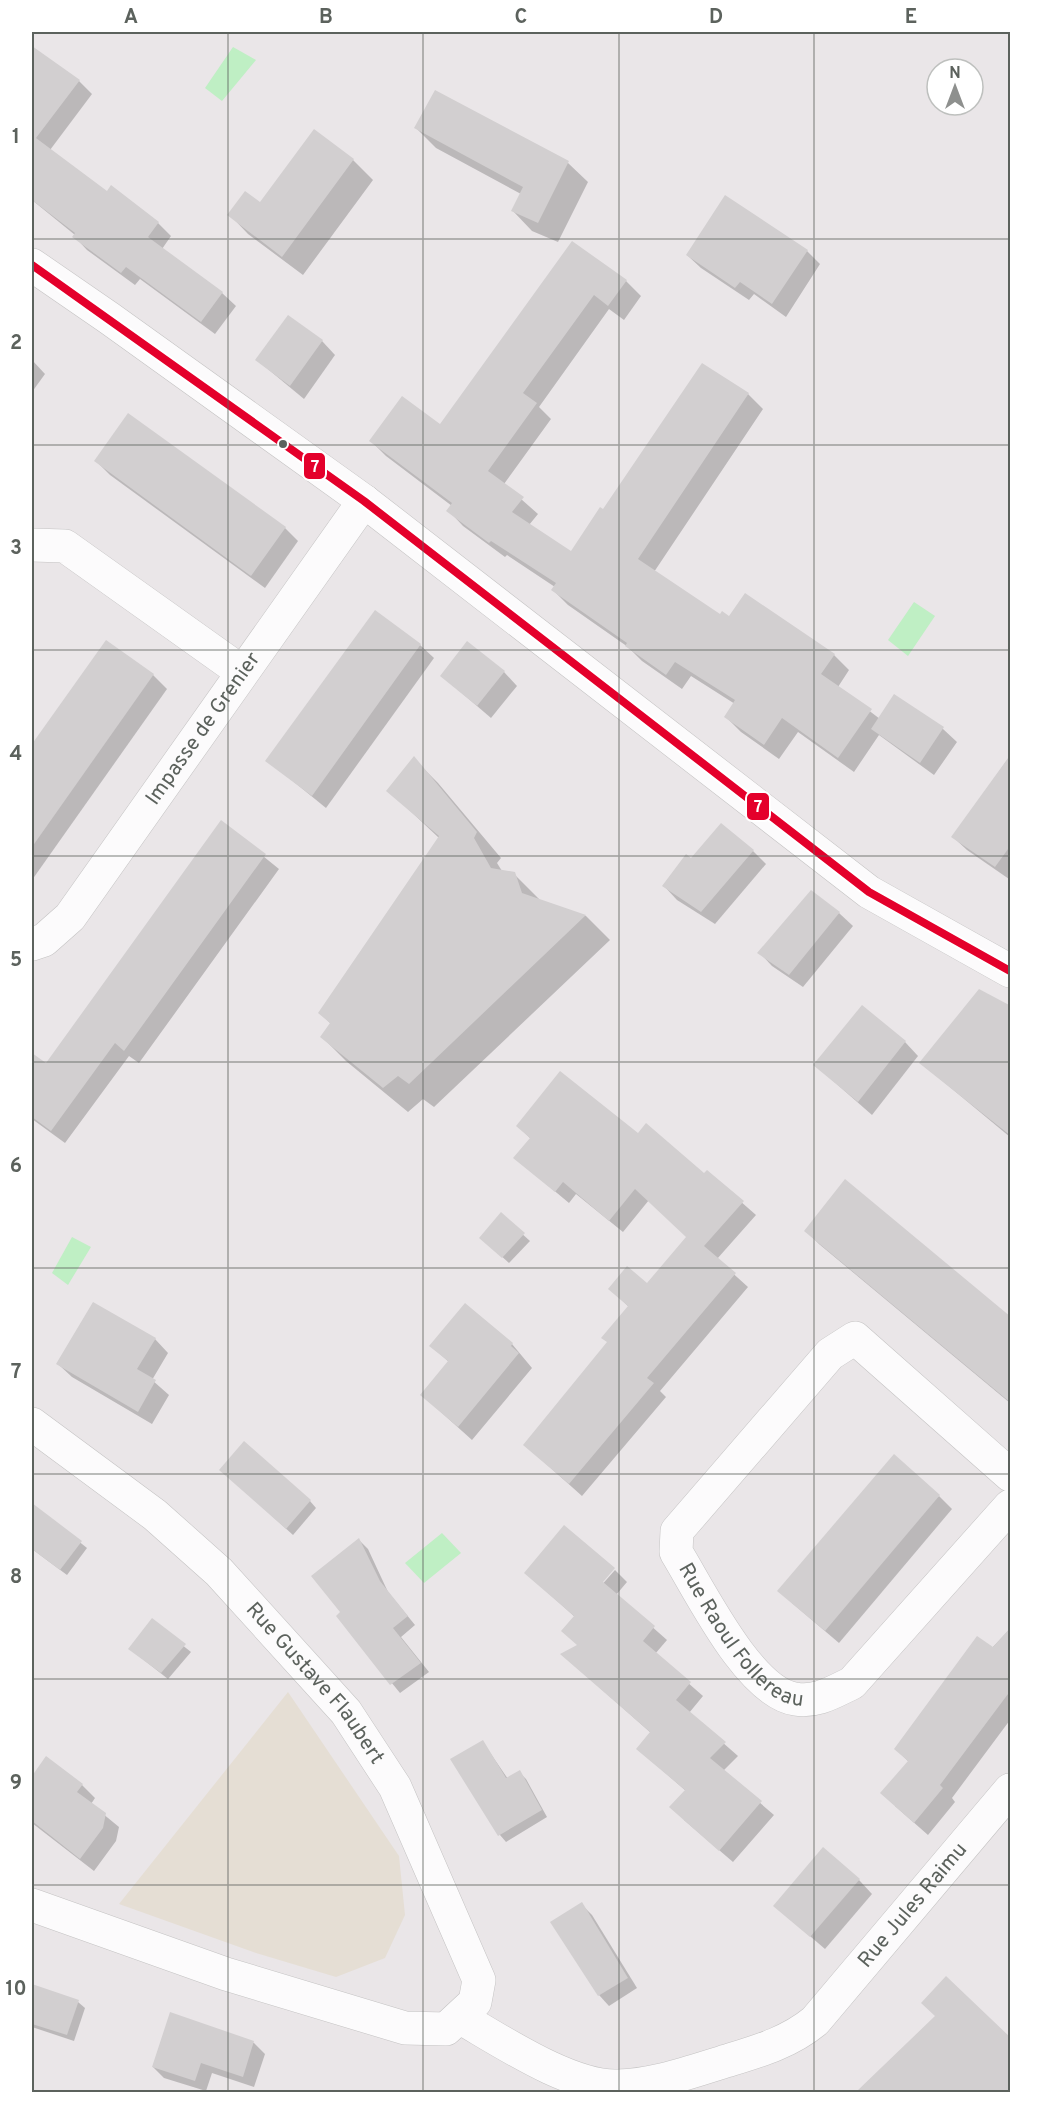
<svg xmlns="http://www.w3.org/2000/svg" width="1042" height="2124" viewBox="0 0 1042 2124" font-family="Overpass,sans-serif">
  <style>
    .green { fill: #e5ded4 }
    .water { fill: #bfefc4 }
    .shadow { fill: #0003 }
    .building { fill: #d2cfd0 }
    .lines { fill: none; stroke-linecap: round; stroke-linejoin: round }
    .street-casing { stroke: #c4c3c3; stroke-width: 34 }
    .street { stroke: #fcfbfc; stroke-width: 33 }
    .bus-1-casing { stroke: #fff; stroke-width: 12 }
    .bus-1 { stroke: #e4002b; stroke-width: 8 }
    .grid { fill: none; stroke: #5c625d; stroke-width: 1.5; stroke-opacity: 0.55 }
    .bus-dot { fill: #5c625d; stroke: #fff; stroke-width: 2 }
    .labels { text-anchor: middle; dominant-baseline: central; stroke-width: 6; stroke-linejoin: round; paint-order: stroke }
    .street-label { font-size: 21px; fill: #5c625d; stroke: #fff }
    .line-badge { stroke: #fff; stroke-width: 2 }
    .badge-label { font-size: 16px; text-anchor: middle; font-weight: bold; fill: #fff }
    .neatline { fill: none; stroke: #5c625d; stroke-width: 2 }
    .grid-label { font-size: 20px; text-anchor: middle; font-weight: bold; fill: #5c625d }
  </style>
  <rect width="100%" height="100%" fill="#eae6e8"/>
  <polygon class="green" points="288,1692 399,1856 405,1915 385,1958 336,1977 256,1953 119,1904"/>
  <g class="water">
    <polygon points="233,47 256,60 222,101 205,88"/>
    <polygon points="914,602 935,616 908,656 888,640"/>
    <polygon points="72,1237 91,1247 68,1285 52,1273"/>
    <polygon points="442,1533 461,1553 424,1583 405,1563"/>
  </g>
  <g class="shadow">
    <polygon points="32,48 79,81 92,94 50,150 107,193 111,187 158,223 171,236 162,249 222,293 236,306 215,334 140,279 135,285 87,250 74,236 75,235 32,200"/>
    <polygon points="436,92 568,163 588,182 558,242 532,231 513,211 521,194 436,148 416,128"/>
    <polygon points="314,131 353,160 373,180 303,275 248,234 229,214 260,204"/>
    <polygon points="572,243 626,281 641,296 624,320 609,309 539,407 551,419 504,484 538,514 529,525 572,553 604,511 748,394 763,409 654,572 720,616 834,655 849,670 838,687 880,719 895,696 943,729 957,742 934,775 879,735 854,772 798,732 779,759 741,732 726,717 735,704 691,676 682,689 642,661 628,647 568,605 553,590 555,587 507,555 505,557 463,526 448,510 452,506 386,456 371,441 440,426"/>
    <polygon points="807,251 820,264 786,317 754,294 749,300 701,268 687,255"/>
    <polygon points="322,341 335,355 304,399 257,360"/>
    <polygon points="32,360 45,374 32,392"/>
    <polygon points="96,461 285,528 298,541 265,588 110,475"/>
    <polygon points="106,642 153,675 167,689 32,880 32,747"/>
    <polygon points="420,645 434,658 326,808 267,760"/>
    <polygon points="504,672 517,686 491,718 442,676"/>
    <polygon points="1010,756 1010,878 1009,879 967,850 953,837"/>
    <polygon points="414,759 438,783 501,858 497,863 502,871 514,874 540,900 586,916 610,940 434,1107 423,1099 408,1112 346,1061 322,1037 331,1024 320,1013 439,838 388,790"/>
    <polygon points="222,823 279,869 139,1063 129,1056 65,1143 32,1119 32,1055 46,1065"/>
    <polygon points="753,851 766,864 715,924 677,900 664,886 691,861"/>
    <polygon points="839,913 853,926 803,987 772,966 759,952"/>
    <polygon points="1010,1008 1010,1137 921,1063"/>
    <polygon points="905,1042 918,1056 872,1115 815,1065"/>
    <polygon points="518,1126 638,1135 704,1175 707,1172 756,1215 717,1259 748,1287 660,1391 666,1397 582,1496 525,1445 608,1343 629,1307 610,1289 647,1285 688,1237 649,1200 623,1232 576,1194 569,1203 515,1158 531,1139"/>
    <polygon points="501,1215 530,1241 509,1263 488,1244"/>
    <polygon points="806,1231 1010,1319 1010,1403 819,1244"/>
    <polygon points="466,1305 512,1344 532,1368 472,1440 422,1395 449,1362 431,1346"/>
    <polygon points="155,1339 168,1353 152,1380 169,1395 152,1424 72,1377 58,1364"/>
    <polygon points="228,1476 310,1501 316,1508 293,1535"/>
    <polygon points="939,1496 952,1509 839,1643 792,1603"/>
    <polygon points="32,1504 87,1548 67,1575 32,1549"/>
    <polygon points="359,1540 368,1549 388,1592 415,1625 401,1637 429,1672 400,1693 338,1617 342,1613"/>
    <polygon points="615,1570 627,1582 616,1595 667,1640 655,1654 703,1696 689,1713 738,1756 723,1771 774,1815 733,1862 684,1820 686,1791 638,1749 651,1733 563,1655 578,1646 575,1617 526,1573 599,1588"/>
    <polygon points="152,1621 191,1652 168,1679 130,1649"/>
    <polygon points="1010,1629 1010,1720 952,1798 955,1802 928,1835 895,1806 909,1762 896,1749"/>
    <polygon points="482,1741 508,1779 519,1772 526,1779 547,1817 506,1842 500,1835"/>
    <polygon points="47,1758 82,1785 95,1798 91,1804 119,1827 116,1841 94,1871 32,1823 32,1778"/>
    <polygon points="859,1880 872,1894 825,1949 775,1906"/>
    <polygon points="581,1904 592,1915 637,1988 609,2006 599,1995"/>
    <polygon points="32,1985 78,2002 85,2008 74,2041 32,2027"/>
    <polygon points="171,2014 254,2043 265,2054 254,2087 212,2073 206,2091 164,2078 153,2067"/>
    <polygon points="1010,2040 1010,2092 1007,2090 1005,2092 871,2092 865,2086"/>
  </g>
  <g class="building">
    <polygon points="32,46 80,80 36,138 107,191 111,185 159,222 148,237 223,292 201,322 126,267 121,273 72,237 75,233 32,200"/>
    <polygon points="435,90 569,161 538,223 511,211 523,187 414,128"/>
    <polygon points="314,129 354,159 282,257 227,215 245,191 260,202"/>
    <polygon points="725,195 808,250 772,304 740,282 735,288 686,255"/>
    <polygon points="572,241 627,280 608,306 594,295 523,393 537,403 488,471 524,497 512,512 571,551 600,507 603,509 702,363 749,393 638,559 720,614 722,611 729,616 745,593 835,654 821,674 872,709 838,758 782,718 764,745 724,717 735,700 675,662 666,675 625,646 627,643 551,590 556,583 491,541 489,543 446,511 452,503 369,441 402,396 440,424"/>
    <polygon points="288,315 323,340 290,386 255,360"/>
    <polygon points="128,413 286,527 251,576 94,461"/>
    <polygon points="375,610 421,644 312,796 265,761"/>
    <polygon points="106,640 154,674 32,847 32,744"/>
    <polygon points="467,641 505,671 477,706 440,676"/>
    <polygon points="894,694 944,727 920,763 871,729"/>
    <polygon points="1011,754 1011,845 995,867 951,837"/>
    <polygon points="414,756 477,832 474,838 491,868 515,872 522,893 586,915 409,1084 398,1076 383,1088 320,1037 330,1023 318,1013 439,836 386,791"/>
    <polygon points="221,820 266,854 124,1051 115,1043 51,1131 32,1117 32,1053 46,1063"/>
    <polygon points="721,823 754,850 701,912 662,886 686,854 691,858"/>
    <polygon points="811,890 840,912 789,975 757,953"/>
    <polygon points="979,989 1011,1006 1011,1136 919,1063"/>
    <polygon points="862,1005 906,1041 858,1102 813,1065"/>
    <polygon points="560,1071 638,1133 646,1123 704,1173 707,1170 744,1201 704,1246 736,1273 647,1378 654,1383 569,1484 523,1445 607,1342 601,1338 628,1306 608,1289 627,1266 647,1283 686,1237 635,1189 609,1221 563,1182 555,1192 513,1158 530,1138 516,1126"/>
    <polygon points="845,1179 1011,1317 1011,1403 804,1231"/>
    <polygon points="501,1212 525,1233 502,1258 479,1238"/>
    <polygon points="93,1302 156,1338 137,1369 156,1380 138,1412 56,1364"/>
    <polygon points="465,1303 513,1343 511,1346 519,1353 458,1427 420,1395 448,1361 429,1346"/>
    <polygon points="244,1441 311,1500 286,1529 219,1470"/>
    <polygon points="894,1454 940,1495 825,1631 777,1591"/>
    <polygon points="32,1503 82,1541 60,1570 32,1549"/>
    <polygon points="564,1525 615,1568 603,1582 655,1626 643,1641 691,1682 676,1700 726,1742 710,1758 762,1801 719,1851 669,1807 685,1790 636,1749 650,1732 560,1654 577,1645 561,1631 574,1616 524,1573"/>
    <polygon points="359,1538 380,1581 408,1616 393,1628 421,1663 390,1685 336,1616 340,1612 311,1576"/>
    <polygon points="152,1618 186,1644 161,1673 128,1649"/>
    <polygon points="1011,1627 1011,1690 940,1785 943,1788 914,1823 880,1793 908,1761 894,1749 977,1636 993,1647"/>
    <polygon points="483,1740 506,1778 520,1770 542,1810 498,1836 450,1759"/>
    <polygon points="46,1756 83,1784 77,1792 106,1813 103,1828 80,1859 32,1821 32,1776"/>
    <polygon points="823,1847 860,1879 810,1937 773,1906"/>
    <polygon points="582,1902 628,1978 598,1996 550,1922"/>
    <polygon points="946,1976 1011,2038 1011,2092 856,2092 935,2016 921,2003"/>
    <polygon points="32,1984 79,2000 67,2035 32,2024"/>
    <polygon points="170,2012 254,2041 243,2077 201,2063 195,2081 152,2067"/>
  </g>
  <g class="lines">
    <defs>
      <g id="street">
        <polyline points="32,265 109,318 364,501 869,892 1010,971"/>
        <polyline points="32,545 65,546 242,672"/>
        <path id="s1" d="M32,944L44,940L70,917L364,501"/>
        <path id="s2" d="M32,1424L155,1515L219,1572L346,1712L395,1787L479,1980L475,2002L446,2029L405,2028L226,1974L32,1905"/>
        <path id="s3" d="M1010,1475L855,1338L830,1354L677,1531L676,1552C700,1591 749,1692 795,1699C816,1703 833,1692 852,1683L1010,1506"/>
        <path id="s4" d="M461,2018C501,2041 571,2088 618,2086C654,2085 686,2073 720,2063C755,2052 787,2044 815,2021L1010,1790"/>
      </g>
    </defs>
    <use href="#street" class="street-casing"/>
    <use href="#street" class="street"/>
    <defs>
      <polyline id="bus-1" points="32,265 364,501 869,892 1010,971"/>
    </defs>
    <use href="#bus-1" class="bus-1-casing"/>
    <use href="#bus-1" class="bus-1"/>
  </g>
  <path class="grid" d="M228,32V2092M423,32V2092M619,32V2092M814,32V2092M32,239H1010M32,445H1010M32,650H1010M32,856H1010M32,1062H1010M32,1268H1010M32,1474H1010M32,1679H1010M32,1885H1010"/>
  <circle class="bus-dot" cx="283" cy="444" r="5"/>
  <g class="labels">
    <g class="street-label">
      <text stroke="none"><textPath href="#s1" startOffset="278">Impasse de Grenier</textPath></text>
      <text stroke="none"><textPath href="#s3" startOffset="600">Rue Raoul Follereau</textPath></text>
      <text stroke="none"><textPath href="#s2" startOffset="386">Rue Gustave Flaubert</textPath></text>
      <text stroke="none"><textPath href="#s4" startOffset="534">Rue Jules Raimu</textPath></text>
    </g>
  </g>
  <g class="line-badge">
    <rect x="303" y="452" width="23" height="28" rx="6" fill="#e4002b"/>
    <rect x="746" y="792" width="24" height="29" rx="6" fill="#e4002b"/>
  </g>
  <g class="badge-label">
    <text x="315" y="472">7</text>
    <text x="758" y="812">7</text>
  </g>
  <rect width="1042" height="2124" fill="none" stroke="#ffffff" stroke-width="66"/>
  <g transform="translate(955 87)"><circle r="28" fill="#ffffff" stroke="#bec0be" stroke-width="1.5"/>
  <path d="M0-4.5L10 22L0 15L-10 22Z" fill="#8e908e"/>
  <text y="-9" font-size="16" font-weight="bold" text-anchor="middle" fill="#5c625d">N</text>
  </g>
  <rect x="33" y="33" width="976" height="2058" class="neatline"/>
  <g class="grid-label">
    <text x="131" y="23">A</text>
    <text x="326" y="23">B</text>
    <text x="521" y="23">C</text>
    <text x="716" y="23">D</text>
    <text x="911" y="23">E</text>
    <text x="16" y="143">1</text>
    <text x="16" y="349">2</text>
    <text x="16" y="554">3</text>
    <text x="16" y="760">4</text>
    <text x="16" y="966">5</text>
    <text x="16" y="1172">6</text>
    <text x="16" y="1378">7</text>
    <text x="16" y="1583">8</text>
    <text x="16" y="1789">9</text>
    <text x="16" y="1995">10</text>
  </g>
</svg>
